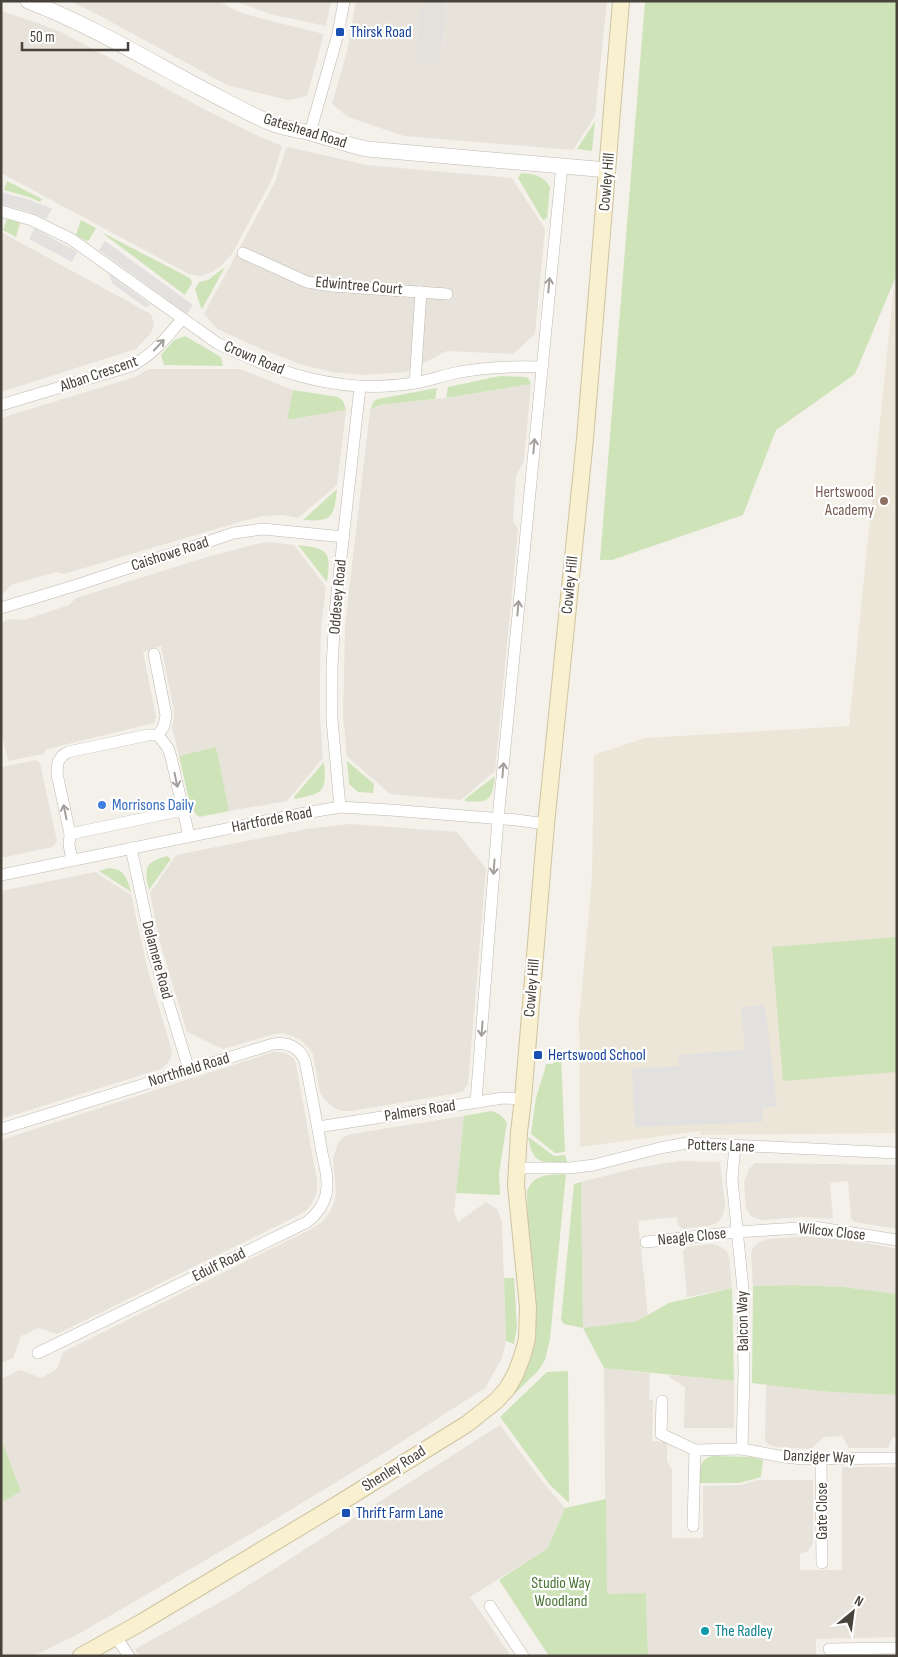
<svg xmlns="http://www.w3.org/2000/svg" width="898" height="1657" viewBox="0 0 898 1657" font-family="'Sofia Sans Condensed',sans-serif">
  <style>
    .residential { fill: #e7e3da }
    .industrial { fill: #e4e0dc }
    .education { fill: #ebe6d7 }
    .green { fill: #cfe3b9 }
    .parking { fill: #e3e1df }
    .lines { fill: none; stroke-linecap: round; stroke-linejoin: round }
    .minor-casing { stroke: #beb9af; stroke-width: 12 }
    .tertiary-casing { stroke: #beb9af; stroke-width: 16 }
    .secondary-casing { stroke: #cec3a0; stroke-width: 18 }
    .minor { stroke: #fff; stroke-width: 11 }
    .tertiary { stroke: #fff; stroke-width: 15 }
    .secondary { stroke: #f9f0d0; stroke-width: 16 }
    .oneway { stroke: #a3a09c }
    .transit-dot { fill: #1a4fb4; stroke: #fff; stroke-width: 2 }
    .education-dot { fill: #8d6e63; stroke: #fff; stroke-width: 2 }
    .shop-dot { fill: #3f7fe0; stroke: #fff; stroke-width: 2 }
    .culture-dot { fill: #0f9aa8; stroke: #fff; stroke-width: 2 }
    .labels { text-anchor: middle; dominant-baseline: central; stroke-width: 4.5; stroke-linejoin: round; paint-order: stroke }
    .transit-label { font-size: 16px; fill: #164399; stroke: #fff; text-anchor: start }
    .street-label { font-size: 16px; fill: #47423a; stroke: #fff }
    .education-label { font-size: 16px; fill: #785e54; stroke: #fff; text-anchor: end }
    .shop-label { font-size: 16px; fill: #366cbe; stroke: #fff; text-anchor: start }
    .park-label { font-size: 16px; fill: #497333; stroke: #fff }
    .culture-label { font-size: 16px; fill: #0d838f; stroke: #fff; text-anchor: start }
  </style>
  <rect width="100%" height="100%" fill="#f4f1eb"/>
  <g class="residential">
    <polygon points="69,1 218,1 237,11 259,18 324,34 307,96 288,100 227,85 89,10"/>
    <polygon points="233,1 331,1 326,26 274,15"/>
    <polygon points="356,1 422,1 413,63 441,66 446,1 607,1 595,116 573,150 404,136 348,117 332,104 347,51"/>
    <polygon points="1,11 38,23 63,33 204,109 260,137 280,145 282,147 272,179 232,254 221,266 212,272 201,276 189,274 1,173"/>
    <polygon points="288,147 367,165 512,178 545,229 535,334 513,354 447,351 406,372 363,375 332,372 303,365 261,349 217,329 204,314 275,182 286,149"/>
    <polygon points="1,232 151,314 154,323 151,333 136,349 1,392"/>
    <polygon points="149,369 240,369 293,390 288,420 346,410 337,485 298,518 283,515 263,516 243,521 64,574 56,572 11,585 4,593 1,594 1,418 135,377"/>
    <polygon points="531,384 524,461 516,476 513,521 518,529 495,771 461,800 390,794 347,756 343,715 345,626 370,410 379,405 446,398"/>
    <polygon points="270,542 294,545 326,587 321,629 320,675 320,715 323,758 287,801 229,811 216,748 179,756 172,727 174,720 174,711 161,646 143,652 156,717 154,723 47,749 43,754 8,761 1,732 1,622 12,619 24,620 69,605 76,598 207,557 256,544"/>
    <polygon points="36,760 40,763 57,841 53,847 1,858 1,767"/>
    <polygon points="350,824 457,832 486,869 468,1084 463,1091 458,1093 352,1111 342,1111 334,1108 325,1100 320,1092 313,1054 307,1046 299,1039 283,1033 274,1034 223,1049 187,1032 159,939 150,893 176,855 307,829"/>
    <polygon points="95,872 131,895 148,971 172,1051 171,1057 167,1064 161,1069 1,1119 1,891"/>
    <polygon points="273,1052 282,1052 289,1055 294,1059 296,1064 317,1181 317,1192 313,1202 307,1210 299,1215 57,1334 38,1328 21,1336 13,1358 1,1363 1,1140"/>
    <polygon points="464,1116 454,1212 458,1222 486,1202 497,1209 502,1221 506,1341 502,1358 485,1388 389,1450 264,1526 77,1635 33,1656 1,1656 1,1503 21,1490 1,1438 1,1379 20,1370 41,1378 57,1369 63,1352 313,1228 321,1223 329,1213 334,1203 336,1193 333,1158 338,1143 343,1137 351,1134"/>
    <polygon points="679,1161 720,1162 725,1205 724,1212 721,1219 717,1223 708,1226 682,1229 678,1225 677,1217 638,1221 648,1315 637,1321 583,1328 581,1182 636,1168"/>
    <polygon points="755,1163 897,1165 897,1229 855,1222 851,1219 848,1181 830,1183 833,1219 802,1217 763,1220 758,1219 751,1216 746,1208 744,1181 749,1169"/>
    <polygon points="813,1236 857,1241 897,1249 897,1294 843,1287 794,1285 753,1286 751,1254 753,1248 758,1243 767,1239"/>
    <polygon points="711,1244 717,1245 726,1250 729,1256 732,1288 687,1297 683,1251 686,1247"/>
    <polygon points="604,1368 650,1373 649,1399 653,1400 652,1441 667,1442 667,1461 672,1470 672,1538 703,1538 703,1486 741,1485 758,1480 813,1480 813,1544 808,1551 800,1554 800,1570 842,1570 842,1467 897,1467 897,1637 816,1639 816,1656 648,1656 646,1593 606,1595"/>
    <polygon points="669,1375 734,1381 734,1428 684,1428 685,1387 669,1377"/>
    <polygon points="766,1384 830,1392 897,1395 897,1437 893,1437 888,1448 849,1448 842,1436 824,1437 811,1449 775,1447 768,1444 765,1441"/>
    <polygon points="500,1425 545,1485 565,1508 548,1548 470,1597 511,1656 139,1656 135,1649 233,1595"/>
  </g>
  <polygon class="industrial" points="422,1 446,1 441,66 413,63"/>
  <polygon class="education" points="897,274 897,1133 701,1135 700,1131 580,1147 579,1010 580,1010 592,877 594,755 645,738 849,726 895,275"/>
  <g class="green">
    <polygon points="645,1 897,1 897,274 855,374 776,430 743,515 612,560 600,560"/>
    <polygon points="595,121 592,151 577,149"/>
    <path d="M521,173C534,174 543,175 550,187L547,218L543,220L518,178Z"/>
    <polygon points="7,181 42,199 40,202 29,197 4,190"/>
    <polygon points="7,219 20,223 16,237 3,230"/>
    <polygon points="81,220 96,228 89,240 86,241 76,235"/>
    <polygon points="101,232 190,278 192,283 185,295"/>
    <polygon points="225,267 202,309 200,305 195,289 199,282 208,280"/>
    <polygon points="185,336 221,357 223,366 164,365 161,355 174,340"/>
    <polygon points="500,376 524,377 528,378 531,384 446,398 448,387"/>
    <polygon points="437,388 435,399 379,405 370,410 374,401 378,399"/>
    <polygon points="293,390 338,397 343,401 346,410 287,420"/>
    <path d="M337,489C334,517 333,522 303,520Z"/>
    <path d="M298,545C329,549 331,551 327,582Z"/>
    <polygon points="216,747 229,811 199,817 191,809 179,756"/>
    <polygon points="347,761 374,784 373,793 358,792 349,784"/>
    <path d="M324,762C327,793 323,793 295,799L294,797Z"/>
    <path d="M495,776C492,801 489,803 465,801V799Z"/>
    <path d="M167,856L171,859L149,890C144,869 144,862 167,856Z"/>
    <path d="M109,868C125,869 127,878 131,892L99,871Z"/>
    <polygon points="897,937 897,1072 783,1081 772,947"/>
    <path d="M554,1050L561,1055L565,1152L555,1153L531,1134C533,1120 534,1107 537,1094C540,1084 544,1074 546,1064H553Z"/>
    <path d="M491,1111C499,1113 503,1116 507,1123L499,1173L500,1195L456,1193L464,1116Z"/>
    <path d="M528,1138H530L554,1156L565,1155L567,1162C542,1162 534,1166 528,1138Z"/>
    <path d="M566,1174L550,1339L545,1360L538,1371L510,1398L525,1372L530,1356L527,1191C534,1173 549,1175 566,1174Z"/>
    <polygon points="581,1182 583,1328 637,1321 669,1303 732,1288 734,1381 604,1368 583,1328 564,1324 561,1320 574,1184"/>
    <polygon points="504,1278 514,1278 517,1327 514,1344 506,1341"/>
    <polygon points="793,1285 843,1287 897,1294 897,1395 830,1392 752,1383 753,1286"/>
    <polygon points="568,1371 569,1503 550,1485 500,1417 547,1372"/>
    <polygon points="1,1438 21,1491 1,1503"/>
    <path d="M712,1456L752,1457L763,1460L761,1477L739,1483H700C700,1471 698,1460 712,1456Z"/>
    <polygon points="606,1499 607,1594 646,1593 648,1656 549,1656 499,1580 548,1548 565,1508"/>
  </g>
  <g class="parking">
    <polygon points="1,192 30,200 52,209 46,219 29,212 1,204"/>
    <polygon points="34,228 77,252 72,262 29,239"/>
    <polygon points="105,241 193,305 187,314 99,250"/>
    <polygon points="108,273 151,305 145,307 113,284"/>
    <polygon points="765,1005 777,1106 762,1108 763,1122 635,1127 632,1069 679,1066 678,1055 745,1050 741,1007"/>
  </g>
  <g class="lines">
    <defs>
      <g id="minor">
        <polyline points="310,133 338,34 344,1"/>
        <path d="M1,211L32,220L71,239L217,343C279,374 344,395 414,383C428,381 441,376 455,373C484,367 512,366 542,367"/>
        <polyline points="243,253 307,282 332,286 447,294"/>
        <polyline points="415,383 421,292"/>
        <path d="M1,405L131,366C152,356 167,337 182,319"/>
        <polyline points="1,608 77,585 234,533 263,529 344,537"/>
        <polyline points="154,654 166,715 164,726 158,735"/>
        <polyline points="340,807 332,720 332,667 335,612 360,387"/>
        <polyline points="70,834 183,810"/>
        <polyline points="131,848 154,955 189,1070"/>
        <polyline points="72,860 69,845 70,834 57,774 58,762 62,756 68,752 148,735 158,735 168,748 171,757 189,836"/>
        <polyline points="1,875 294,815 340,807 390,810 517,820 546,824"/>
        <polyline points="476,1102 498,819 562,165"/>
        <polyline points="318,1127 503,1098 523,1099"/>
        <path d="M1,1129L273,1044C288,1042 299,1047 305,1061C311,1092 317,1122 322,1153C325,1166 329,1181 326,1195C323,1207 316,1215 307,1222L38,1353"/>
        <polyline points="517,1168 570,1168 594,1165 660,1148 687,1143 897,1153"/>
        <polyline points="646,1242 737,1232 814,1227 897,1240"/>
        <polyline points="662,1401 661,1434 695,1450"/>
        <polyline points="742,1449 784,1457 803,1459 897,1458"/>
        <polyline points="821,1459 822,1563"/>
        <polyline points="693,1526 695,1450 742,1449 744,1373 743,1289 732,1179 735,1146"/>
        <polyline points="490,1606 523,1656"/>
        <polyline points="116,1637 129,1656"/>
        <polyline points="829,1649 897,1648"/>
      </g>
      <path id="tertiary" d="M28,1C88,24 143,57 199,87C223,99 246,113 271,123C284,129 297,129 311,133C330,138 347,145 367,149L608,170"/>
      <polyline id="secondary" points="81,1656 142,1622 325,1512 467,1424 496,1401 507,1389 515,1375 522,1357 527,1339 528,1307 516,1185 519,1132 523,1099 546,824 585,439 621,1"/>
    </defs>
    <use href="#minor" class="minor-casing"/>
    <use href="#tertiary" class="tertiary-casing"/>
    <use href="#secondary" class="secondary-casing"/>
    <use href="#minor" class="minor"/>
    <use href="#tertiary" class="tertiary"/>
    <use href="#secondary" class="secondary"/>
  </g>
  <defs><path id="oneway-shaft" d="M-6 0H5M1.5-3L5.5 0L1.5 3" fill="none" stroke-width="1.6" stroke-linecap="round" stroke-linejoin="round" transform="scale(1.25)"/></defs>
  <g class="oneway">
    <use href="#oneway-shaft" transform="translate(549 285) rotate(-84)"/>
    <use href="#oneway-shaft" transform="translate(159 345) rotate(-47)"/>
    <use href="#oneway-shaft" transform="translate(534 446) rotate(-85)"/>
    <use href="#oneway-shaft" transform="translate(518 608) rotate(-85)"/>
    <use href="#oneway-shaft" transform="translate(503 770) rotate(-85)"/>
    <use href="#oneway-shaft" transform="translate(176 780) rotate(78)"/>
    <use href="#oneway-shaft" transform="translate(65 812) rotate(-102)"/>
    <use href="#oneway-shaft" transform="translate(494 867) rotate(94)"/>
    <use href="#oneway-shaft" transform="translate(482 1029) rotate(94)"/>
  </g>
  <g class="transit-dot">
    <rect x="335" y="27" width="10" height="10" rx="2.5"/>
    <rect x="533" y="1050" width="10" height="10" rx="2.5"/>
    <rect x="341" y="1508" width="10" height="10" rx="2.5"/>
  </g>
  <circle class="education-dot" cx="884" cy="501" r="5"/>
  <circle class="shop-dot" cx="102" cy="805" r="5"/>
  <circle class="culture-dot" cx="705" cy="1631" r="5"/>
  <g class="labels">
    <g class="transit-label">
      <text x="350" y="32">Thirsk Road</text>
      <text x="548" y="1055">Hertswood School</text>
      <text x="356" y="1513">Thrift Farm Lane</text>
    </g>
    <g class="street-label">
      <text transform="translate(305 131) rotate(17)">Gateshead Road</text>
      <text transform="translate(607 182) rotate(-85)">Cowley Hill</text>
      <text transform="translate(359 286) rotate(5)">Edwintree Court</text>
      <text transform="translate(254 358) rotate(23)">Crown Road</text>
      <text transform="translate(99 374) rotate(-19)">Alban Crescent</text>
      <text transform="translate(170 554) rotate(-18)">Caishowe Road</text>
      <text transform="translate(570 585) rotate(-84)">Cowley Hill</text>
      <text transform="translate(338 597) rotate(-85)">Oddesey Road</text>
      <text transform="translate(272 820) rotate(-11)">Hartforde Road</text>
      <text transform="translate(157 960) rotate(75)">Delamere Road</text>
      <text transform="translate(532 988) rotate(-85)">Cowley Hill</text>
      <text transform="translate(189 1070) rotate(-17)">Northfield Road</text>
      <text transform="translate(420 1111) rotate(-9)">Palmers Road</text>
      <text transform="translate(721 1146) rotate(2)">Potters Lane</text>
      <text transform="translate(832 1232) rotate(6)">Wilcox Close</text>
      <text transform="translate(692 1237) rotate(-6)">Neagle Close</text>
      <text transform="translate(219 1265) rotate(-26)">Edulf Road</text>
      <text transform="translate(743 1321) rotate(-91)">Balcon Way</text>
      <text transform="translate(819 1457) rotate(2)">Danziger Way</text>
      <text transform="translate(394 1469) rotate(-32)">Shenley Road</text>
      <text transform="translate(822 1511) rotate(-90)">Gate Close</text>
    </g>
    <g class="education-label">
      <text x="874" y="492">Hertswood<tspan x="874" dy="18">Academy</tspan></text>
    </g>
    <g class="shop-label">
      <text x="112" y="805">Morrisons Daily</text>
    </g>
    <g class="park-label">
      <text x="561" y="1583">Studio Way<tspan x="561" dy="18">Woodland</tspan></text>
    </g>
    <g class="culture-label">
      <text x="715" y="1631">The Radley</text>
    </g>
  </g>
  <rect width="898" height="1657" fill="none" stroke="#47423a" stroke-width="5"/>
  <g transform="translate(853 1612) rotate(29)" stroke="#ffffff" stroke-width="4" paint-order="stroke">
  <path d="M0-4L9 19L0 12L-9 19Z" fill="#47423a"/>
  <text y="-8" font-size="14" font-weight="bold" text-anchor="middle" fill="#47423a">N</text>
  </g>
  <path d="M22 42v8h106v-8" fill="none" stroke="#47423a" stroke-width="2.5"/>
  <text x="30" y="42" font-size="15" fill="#47423a" stroke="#ffffff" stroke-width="4" paint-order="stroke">50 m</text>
</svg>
